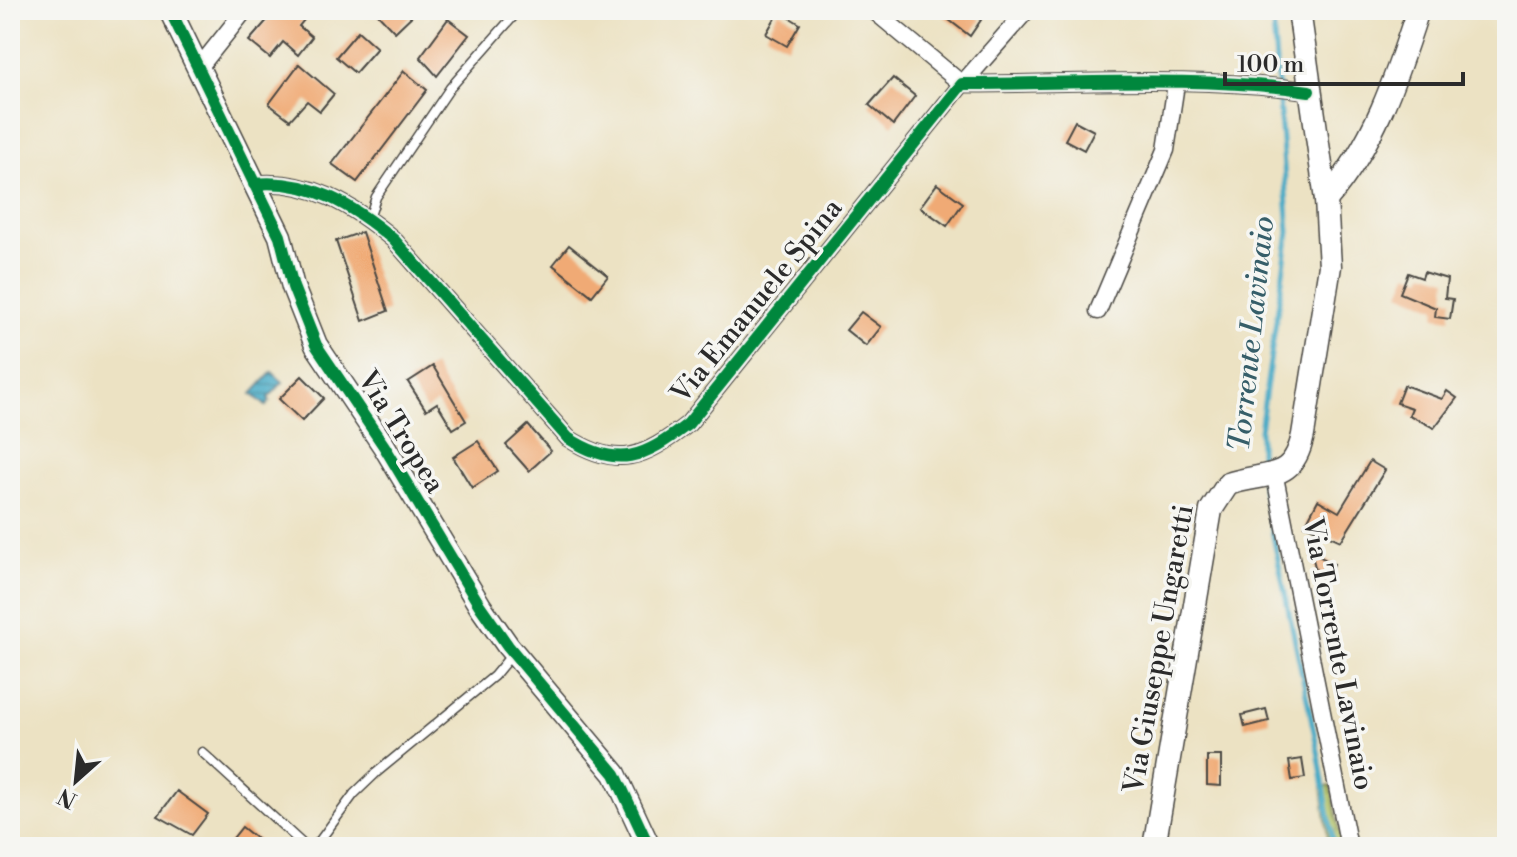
<svg xmlns="http://www.w3.org/2000/svg" width="1517" height="857" viewBox="0 0 1517 857" font-family="'Libre Bodoni',serif">
  <style>
    .grass { fill: url(#grass-tufts); stroke: #70784a; stroke-width: 2 }
    .water { fill: url(#water-rules); stroke: #396a78; stroke-width: 2 }
    .lines { fill: none; stroke-linecap: round; stroke-linejoin: round }
    .stream { stroke: #47aac6; stroke-width: 5 }
    .building { fill: #f0aa75 }
    .service-casing { stroke: #484642; stroke-width: 11 }
    .minor-casing { stroke: #484642; stroke-width: 19 }
    .tertiary-casing { stroke: #484642; stroke-width: 25 }
    .service { stroke: #fff; stroke-width: 8 }
    .minor { stroke: #fff; stroke-width: 16 }
    .tertiary { stroke: #fff; stroke-width: 22 }
    .cycleway-casing { stroke: #f6f6f2; stroke-width: 17 }
    .cycleway { stroke: #00873e; stroke-width: 12 }
    .labels { text-anchor: middle; dominant-baseline: central; stroke-width: 7; stroke-linejoin: round; paint-order: stroke }
    .street-label { font-size: 28px; fill: #2b2b2b; stroke: #f6f6f2 }
    .water-label { font-size: 30px; font-style: italic; fill: #365e69; stroke: #f6f6f2 }
  </style>
  <defs>
    <pattern id="grass-tufts" width="24" height="20" patternUnits="userSpaceOnUse" patternTransform="scale(2)"><rect width="24" height="20" fill="#b6c668"/><path d="M3 7l-1-3M5 7V3M7 7l1-3M15 17l-1-3M17 17v-4M19 17l1-3" fill="none" stroke="#9daa5a"/></pattern>
    <pattern id="water-rules" width="6" height="5" patternUnits="userSpaceOnUse" patternTransform="scale(2)"><rect width="6" height="5" fill="#47aac6"/><path d="M0 2.5h6" fill="none" stroke="#3b8ba1"/></pattern>
  </defs>
  <rect width="100%" height="100%" fill="#f6f6f2"/>
  <filter id="ink" filterUnits="userSpaceOnUse"><feTurbulence type="fractalNoise" baseFrequency=".0125" numOctaves="2"/><feDisplacementMap in="SourceGraphic" scale="16" xChannelSelector="R" yChannelSelector="G"/><feConvolveMatrix kernelMatrix="1 2 1 2 8 2 1 2 1" color-interpolation-filters="sRGB"/></filter>
  <filter id="wash" filterUnits="userSpaceOnUse"><feTurbulence type="fractalNoise" baseFrequency=".006" numOctaves="4" result="noise"/><feDisplacementMap in="SourceGraphic" scale="32" xChannelSelector="R" yChannelSelector="G"/><feGaussianBlur stdDeviation="1.8" result="paint"/><feColorMatrix in="noise" values="0 0 0 0 0 0 0 0 0 0 0 0 0 0 0 0 0 1.4 0 .05"/><feComposite in="paint" operator="in"/></filter>
  <g filter="url(#wash)">
    <rect width="100%" height="100%" fill="#ece2c3"/>
    <polygon class="grass" points="1322,786 1331,786 1342,847 1329,847"/>
    <polygon class="water" points="272,372 283,382 268,398 270,401 266,406 252,394"/>
    <g class="lines">
      <g class="stream">
        <polyline points="1260,469 1260,430 1289,232 1272,10"/>
        <polyline points="1262,483 1318,751 1334,847"/>
      </g>
    </g>
    <g id="blocks">
      <g class="building">
        <polygon points="276,10 312,10 299,26 312,37 298,55 283,42 270,58 249,41"/>
        <polygon points="374,10 418,10 395,32"/>
        <polygon points="936,10 967,10 981,20 970,36"/>
        <polygon points="779,11 800,24 787,46 766,34"/>
        <polygon points="448,19 469,35 437,76 420,57"/>
        <polygon points="358,31 377,48 355,73 336,57"/>
        <polygon points="299,64 334,94 320,111 307,101 290,120 269,104"/>
        <polygon points="404,71 427,90 357,182 332,164"/>
        <polygon points="893,78 915,96 893,125 869,105"/>
        <polygon points="1075,121 1094,131 1084,150 1065,140"/>
        <polygon points="937,184 963,203 947,226 920,207"/>
        <polygon points="362,232 388,311 363,321 336,241"/>
        <polygon points="569,245 608,276 592,296 553,265"/>
        <polygon points="1424,272 1447,279 1445,298 1453,299 1450,319 1435,317 1436,308 1400,293 1408,273 1422,278"/>
        <polygon points="861,312 881,327 866,346 846,330"/>
        <polygon points="433,366 466,421 453,429 437,403 426,410 408,382"/>
        <polygon points="302,376 324,398 302,421 279,399"/>
        <polygon points="1404,385 1442,399 1447,391 1457,398 1434,428 1409,415 1412,408 1397,403"/>
        <polygon points="528,425 551,451 529,471 506,445"/>
        <polygon points="478,441 498,471 472,488 453,457"/>
        <polygon points="1370,461 1385,470 1341,541 1305,525 1318,500 1339,512"/>
        <polygon points="1311,552 1334,564 1329,575 1318,578"/>
        <polygon points="1266,709 1269,721 1245,727 1242,715"/>
        <polygon points="1207,756 1221,756 1221,786 1207,785"/>
        <polygon points="1302,759 1305,778 1292,780 1289,761"/>
        <polygon points="177,791 208,814 192,835 158,816"/>
        <polygon points="242,827 267,847 226,847"/>
      </g>
    </g>
  </g>
  <g filter="url(#ink)">
    <use href="#blocks" fill-opacity="0" stroke="#484642" stroke-width="2"/>
    <g class="lines">
      <defs>
        <g id="service">
          <polyline points="369,219 376,197 450,88 519,10"/>
          <polyline points="202,752 306,847"/>
          <polyline points="315,847 354,794 376,773 494,676 513,653"/>
        </g>
        <g id="minor">
          <polyline points="873,10 962,84 1027,10"/>
          <polyline points="198,69 245,10"/>
          <path d="M254,184C309,178 354,206 394,240L568,438C618,470 644,458 688,424L962,84C1073,84 1199,75 1309,91"/>
          <polyline points="1098,311 1166,150 1176,84"/>
          <polyline points="1274,472 1349,847"/>
        </g>
        <g id="tertiary">
          <polyline points="170,10 280,236 293,287 316,345 384,446 480,606 508,646 615,774 649,847"/>
          <path d="M1326,200C1374,145 1396,78 1418,10"/>
          <path d="M1154,847L1211,510L1228,484C1268,471 1293,483 1303,435L1330,266L1326,200L1299,10"/>
        </g>
      </defs>
      <use href="#service" class="service-casing"/>
      <use href="#minor" class="minor-casing"/>
      <use href="#tertiary" class="tertiary-casing"/>
      <use href="#service" class="service"/>
      <use href="#minor" class="minor"/>
      <use href="#tertiary" class="tertiary"/>
      <defs>
        <g id="cycleway">
          <polyline points="170,10 280,236 293,287 316,345 384,446 480,606 508,646 615,774 649,847"/>
          <path d="M254,184C309,178 354,206 394,240L568,438C618,470 644,458 688,424L962,84C1073,84 1199,75 1309,91"/>
        </g>
      </defs>
      <use href="#cycleway" class="cycleway-casing"/>
      <use href="#cycleway" class="cycleway"/>
    </g>
  </g>
  <g class="labels">
    <g class="street-label">
      <text transform="translate(757 301) rotate(-51)">Via Emanuele Spina</text>
      <text transform="translate(401 432) rotate(58)">Via Tropea</text>
      <text transform="translate(1159 649) rotate(-80)">Via Giuseppe Ungaretti</text>
      <text transform="translate(1338 654) rotate(79)">Via Torrente Lavinaio</text>
    </g>
    <g class="water-label">
      <text transform="translate(1252 334) rotate(-84)">Torrente Lavinaio</text>
    </g>
  </g>
  <rect width="1517" height="857" fill="none" stroke="#f6f6f2" stroke-width="40"/>
  <g transform="translate(76 781) rotate(207)" stroke="#f6f6f2" stroke-width="6" paint-order="stroke">
  <path d="M0-6L14 30L0 20L-14 30Z" fill="#2b2b2b"/>
  <text y="-12" font-size="22" font-weight="bold" text-anchor="middle" fill="#2b2b2b">N</text>
  </g>
  <path d="M1225 72v12h238v-12" fill="none" stroke="#2b2b2b" stroke-width="4"/>
  <text x="1237" y="72" font-size="24" fill="#2b2b2b" stroke="#f6f6f2" stroke-width="6" paint-order="stroke">100 m</text>
</svg>
